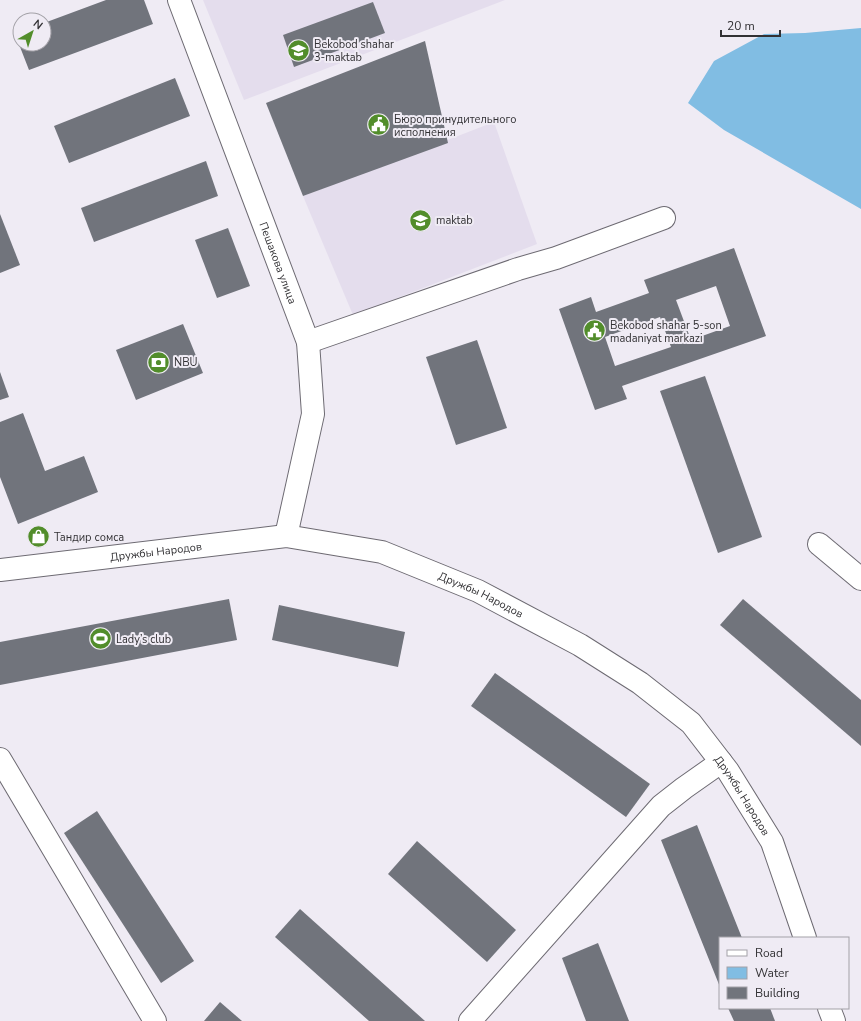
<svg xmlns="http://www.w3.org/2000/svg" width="861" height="1021" viewBox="0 0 861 1021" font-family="'Nunito Sans',sans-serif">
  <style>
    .built { fill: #e4dded }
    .water { fill: #81bde3 }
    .building { fill: #71747c; fill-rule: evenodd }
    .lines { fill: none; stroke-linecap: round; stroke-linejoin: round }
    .minor-casing { stroke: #6d6a72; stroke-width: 24 }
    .minor { stroke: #fff; stroke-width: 22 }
    .labels { text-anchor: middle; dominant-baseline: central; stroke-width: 4; stroke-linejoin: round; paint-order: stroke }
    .poi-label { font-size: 11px; fill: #323134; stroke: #efebf4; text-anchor: start }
    .street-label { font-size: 11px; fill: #323134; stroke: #efebf4 }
  </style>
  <rect width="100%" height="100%" fill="#efebf4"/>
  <g class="built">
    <polygon points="203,0 505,0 244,100"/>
    <polygon points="494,122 537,244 353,315 303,196"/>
  </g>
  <polygon class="water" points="861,28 861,209 724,130 688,103 714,61 764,34 805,33"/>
  <g class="building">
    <polygon points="106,0 144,0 153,24 29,70 15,34 20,32 20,44 44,44 44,23"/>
    <polygon points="373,2 385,33 294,67 283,35"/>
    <polygon points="425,41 448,143 303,196 266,103"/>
    <polygon points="175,78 190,116 69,163 54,126"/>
    <polygon points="206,161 218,196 94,242 81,208"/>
    <polygon points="0,214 20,265 0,273"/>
    <polygon points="228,228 250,286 217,298 195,240"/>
    <path d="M734,248L766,336L622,386L627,399L595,410L559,309L591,297L596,312L649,293L644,280ZM716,286L730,326L691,340L676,300ZM660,317L671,347L615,366L605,337Z"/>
    <polygon points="183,324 203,373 136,400 116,350"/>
    <polygon points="477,340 507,428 456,445 426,357"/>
    <polygon points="0,372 9,397 0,400"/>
    <polygon points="705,376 762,537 718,553 660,391"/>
    <polygon points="23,413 45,471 84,456 98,492 18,524 0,477 0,422"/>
    <polygon points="229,599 237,640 0,685 0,642"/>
    <polygon points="743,599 861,700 861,746 720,625"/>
    <polygon points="279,605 405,632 398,667 272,640"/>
    <polygon points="495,673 650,784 626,817 471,706"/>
    <polygon points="97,811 194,961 161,983 64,833"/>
    <polygon points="697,825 742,938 720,938 720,987 661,840"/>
    <polygon points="417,841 516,930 487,962 388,874"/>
    <polygon points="300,909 425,1021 369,1021 275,937"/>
    <polygon points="598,943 629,1021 586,1021 562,958"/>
    <polygon points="220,1002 242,1021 204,1021"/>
    <polygon points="728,1008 770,1008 775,1021 734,1021"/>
  </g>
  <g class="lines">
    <defs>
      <g id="minor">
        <path id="s1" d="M179,0L308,342L313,414L286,536"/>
        <polyline points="308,342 518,269 556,258 664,218"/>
        <polyline points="819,544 861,579"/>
        <path id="s2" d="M0,570L286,536L382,552L478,591L580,645L640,683L691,723L728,771L772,842L805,938"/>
        <polyline points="0,759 155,1021"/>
        <polyline points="829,1008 834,1021"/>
        <polyline points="470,1021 661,806 684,788 721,762"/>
      </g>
    </defs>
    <use href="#minor" class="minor-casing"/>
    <use href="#minor" class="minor"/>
  </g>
  <defs>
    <symbol id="school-disc" viewBox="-11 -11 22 22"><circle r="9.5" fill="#528d2b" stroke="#efebf4"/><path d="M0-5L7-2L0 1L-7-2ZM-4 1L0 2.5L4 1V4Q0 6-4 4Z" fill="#fff"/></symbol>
    <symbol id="civic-disc" viewBox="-11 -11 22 22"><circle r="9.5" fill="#528d2b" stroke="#efebf4"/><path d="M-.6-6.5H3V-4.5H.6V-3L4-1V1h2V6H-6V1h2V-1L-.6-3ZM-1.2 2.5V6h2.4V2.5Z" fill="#fff"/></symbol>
    <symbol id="bank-disc" viewBox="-11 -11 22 22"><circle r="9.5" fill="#528d2b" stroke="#efebf4"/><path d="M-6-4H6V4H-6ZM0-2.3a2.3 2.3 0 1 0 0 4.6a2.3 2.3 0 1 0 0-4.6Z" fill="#fff"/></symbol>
    <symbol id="shop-disc" viewBox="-11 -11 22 22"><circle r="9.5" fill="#528d2b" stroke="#efebf4"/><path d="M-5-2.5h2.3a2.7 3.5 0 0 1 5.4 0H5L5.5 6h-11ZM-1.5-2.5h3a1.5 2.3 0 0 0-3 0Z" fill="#fff"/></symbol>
    <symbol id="stadium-disc" viewBox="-11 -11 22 22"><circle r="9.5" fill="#528d2b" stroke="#efebf4"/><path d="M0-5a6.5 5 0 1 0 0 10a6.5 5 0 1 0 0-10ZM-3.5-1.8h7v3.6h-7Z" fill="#fff"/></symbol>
  </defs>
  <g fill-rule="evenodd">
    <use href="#school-disc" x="286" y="38" width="25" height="25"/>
    <use href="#civic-disc" x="366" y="112" width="25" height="25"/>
    <use href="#school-disc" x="408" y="208" width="25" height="25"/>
    <use href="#civic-disc" x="582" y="318" width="25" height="25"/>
    <use href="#bank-disc" x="146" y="350" width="25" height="25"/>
    <use href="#shop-disc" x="26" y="524" width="25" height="25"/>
    <use href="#stadium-disc" x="88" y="626" width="25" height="25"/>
  </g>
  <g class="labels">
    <g class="poi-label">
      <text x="314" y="44">Bekobod shahar<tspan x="314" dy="13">3-maktab</tspan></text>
      <text x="394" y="119">Бюро принудительного<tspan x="394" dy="13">исполнения</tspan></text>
      <text x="436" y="220">maktab</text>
      <text x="610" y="325">Bekobod shahar 5-son<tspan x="610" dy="13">madaniyat markazi</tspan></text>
      <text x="174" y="362">NBU</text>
      <text x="54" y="537">Тандир сомса</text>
      <text x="116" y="639">Lady’s club</text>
    </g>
    <g class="street-label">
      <text stroke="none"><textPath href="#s1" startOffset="281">Пешакова улица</textPath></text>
      <text stroke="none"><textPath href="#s2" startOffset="157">Дружбы Народов</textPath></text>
      <text stroke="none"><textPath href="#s2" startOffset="493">Дружбы Народов</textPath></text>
      <text stroke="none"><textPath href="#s2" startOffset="829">Дружбы Народов</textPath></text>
    </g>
  </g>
  <rect x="719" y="937" width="130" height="72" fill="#efebf4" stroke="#a3a1a7"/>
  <rect x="727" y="950" width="20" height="6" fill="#ffffff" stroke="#a3a1a7"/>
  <text x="755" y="957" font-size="12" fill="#323134">Road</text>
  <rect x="727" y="967" width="20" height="12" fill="#81bde3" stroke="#a3a1a7"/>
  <text x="755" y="977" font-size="12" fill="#323134">Water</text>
  <rect x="727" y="987" width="20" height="12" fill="#71747c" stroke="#a3a1a7"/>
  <text x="755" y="997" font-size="12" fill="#323134">Building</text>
  <g transform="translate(32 32) rotate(39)"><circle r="19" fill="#efebf4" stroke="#a3a1a7"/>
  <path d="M0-3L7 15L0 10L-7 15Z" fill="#528d2b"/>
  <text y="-6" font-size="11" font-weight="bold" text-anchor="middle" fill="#323134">N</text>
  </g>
  <path d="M721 30v6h59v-6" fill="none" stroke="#323134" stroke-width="2"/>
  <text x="727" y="30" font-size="12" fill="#323134" stroke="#efebf4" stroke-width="3" paint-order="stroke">20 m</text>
</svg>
